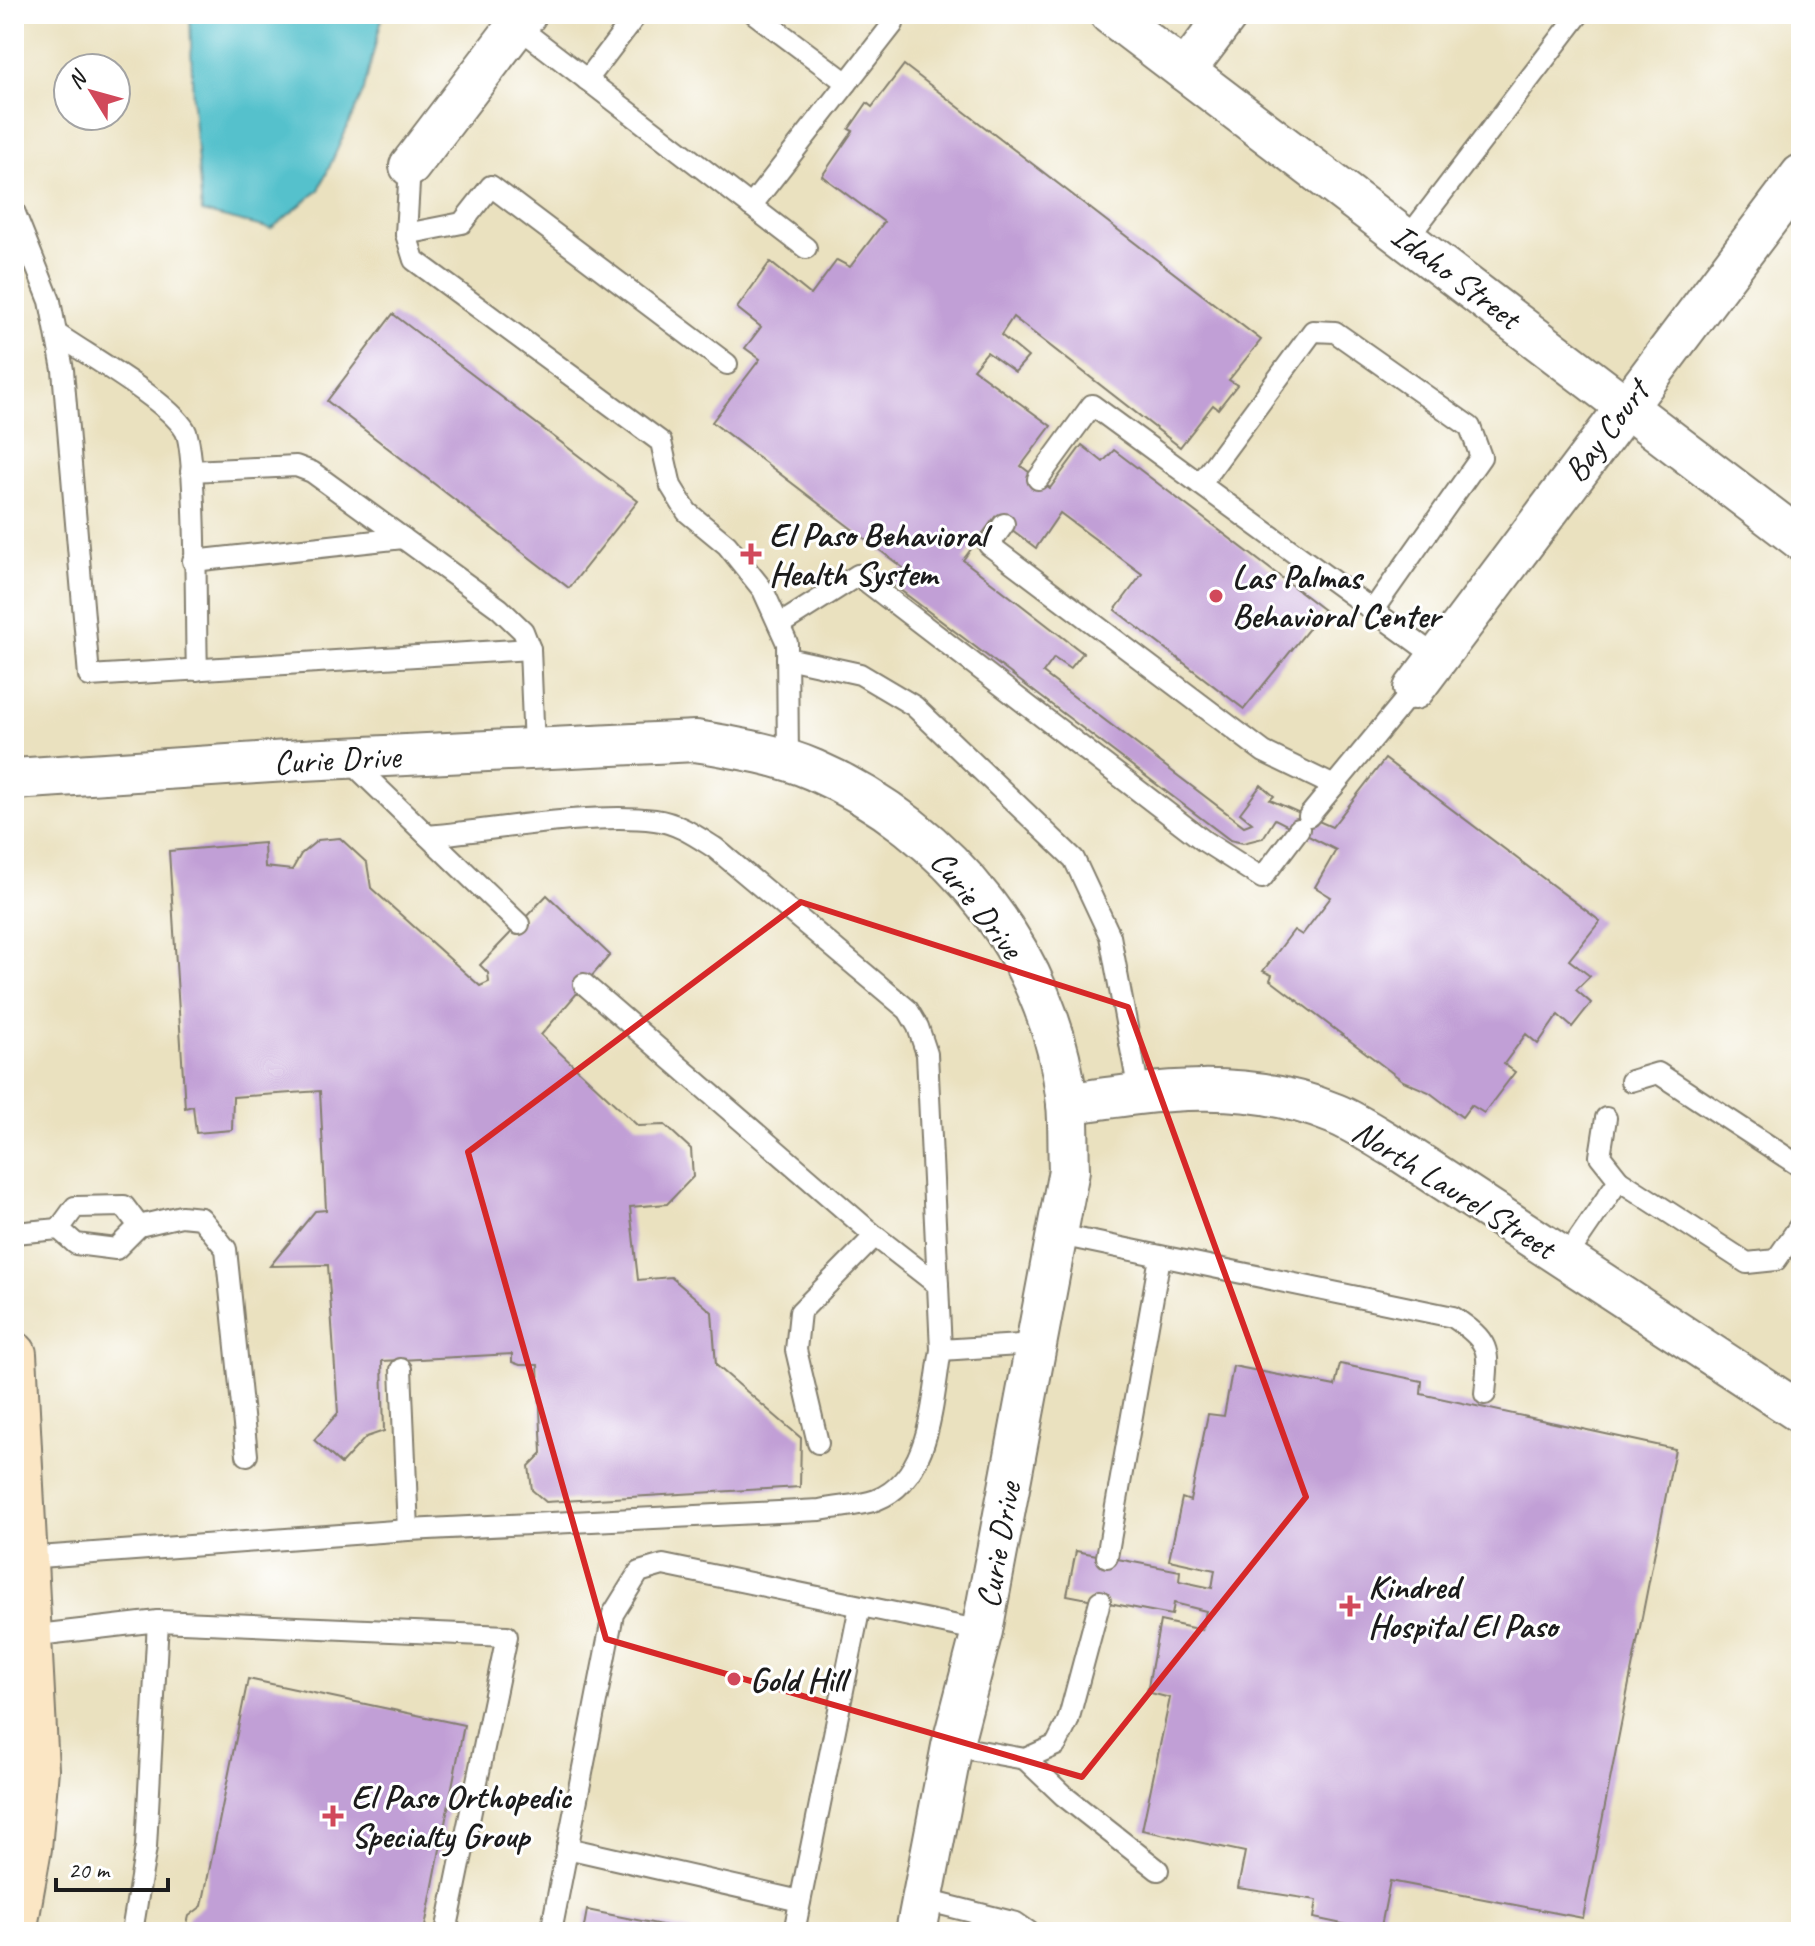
<svg xmlns="http://www.w3.org/2000/svg" width="1815" height="1946" viewBox="0 0 1815 1946" font-family="Caveat,sans-serif">
  <style>
    .water { fill: #54c1cc; stroke: #386e74; stroke-width: 2 }
    .building { fill: #c19fd6 }
    .lines { fill: none; stroke-linecap: round; stroke-linejoin: round }
    .lane-casing { stroke: #837e6e; stroke-width: 24 }
    .street-casing { stroke: #837e6e; stroke-width: 44 }
    .secondary-casing { stroke: #837e6e; stroke-width: 48 }
    .lane { stroke: #fff; stroke-width: 20 }
    .street { stroke: #fff; stroke-width: 40 }
    .secondary { stroke: #fbe6c4; stroke-width: 44 }
    .marked { fill: none; stroke: #d62828; stroke-width: 6; stroke-linejoin: round }
    .poi-dot { fill: #d1495b; stroke: #fff; stroke-width: 3 }
    .labels { text-anchor: middle; dominant-baseline: central; stroke-width: 6; stroke-linejoin: round; paint-order: stroke }
    .street-label { font-size: 34px; fill: #1c1c1c; stroke: #fff }
    .poi-label { font-size: 34px; font-weight: bold; fill: #1c1c1c; stroke: #fff; text-anchor: start }
  </style>
  <rect width="100%" height="100%" fill="#fff"/>
  <filter id="ink" filterUnits="userSpaceOnUse"><feTurbulence type="fractalNoise" baseFrequency=".0125" numOctaves="2"/><feDisplacementMap in="SourceGraphic" scale="16" xChannelSelector="R" yChannelSelector="G"/><feConvolveMatrix kernelMatrix="1 2 1 2 8 2 1 2 1" color-interpolation-filters="sRGB"/></filter>
  <filter id="wash" filterUnits="userSpaceOnUse"><feTurbulence type="fractalNoise" baseFrequency=".006" numOctaves="4" result="noise"/><feDisplacementMap in="SourceGraphic" scale="32" xChannelSelector="R" yChannelSelector="G"/><feGaussianBlur stdDeviation="1.8" result="paint"/><feColorMatrix in="noise" values="0 0 0 0 0 0 0 0 0 0 0 0 0 0 0 0 0 1.4 0 .05"/><feComposite in="paint" operator="in"/></filter>
  <g filter="url(#wash)">
    <rect width="100%" height="100%" fill="#eae1bf"/>
    <polygon class="water" points="190,14 383,14 364,90 319,190 271,229 202,212 193,105"/>
    <g id="blocks">
      <g class="building">
        <polygon points="904,65 1261,340 1229,380 1237,385 1218,409 1213,405 1180,447 1013,317 1001,335 1028,357 1015,372 987,352 973,369 1051,426 1021,466 1050,488 1082,445 1103,462 1114,450 1324,610 1244,709 1115,610 1142,574 1060,513 1036,548 995,517 963,560 1083,653 1070,669 1054,658 1043,673 1244,826 1252,823 1240,813 1261,785 1274,796 1270,800 1332,827 1385,759 1600,921 1569,960 1590,976 1576,990 1591,1003 1572,1027 1558,1015 1538,1044 1526,1034 1504,1064 1515,1072 1484,1113 1471,1105 1462,1117 1429,1092 1403,1081 1270,980 1272,975 1263,971 1294,930 1302,935 1331,897 1315,887 1336,850 1275,819 1263,838 1243,843 1230,840 891,583 903,568 712,422 760,359 745,348 761,327 737,308 770,262 811,295 837,260 850,267 884,222 822,176 853,131 849,129 867,103 872,107"/>
        <polygon points="393,314 638,501 569,588 327,401"/>
        <polygon points="340,838 367,863 371,888 480,986 489,982 488,973 480,965 547,895 610,955 541,1035 638,1126 665,1125 691,1149 693,1177 667,1204 630,1207 638,1280 671,1277 712,1312 716,1365 801,1438 800,1487 546,1502 532,1490 529,1466 542,1453 538,1365 520,1365 512,1362 512,1354 382,1361 384,1431 366,1437 341,1464 314,1440 338,1413 328,1265 270,1266 315,1211 326,1210 320,1091 233,1097 232,1130 196,1133 193,1106 185,1108 169,851 264,843 265,867 292,870 301,854 318,840"/>
        <polygon points="1340,1364 1422,1381 1421,1394 1675,1449 1583,1918 1390,1881 1380,1932 1314,1918 1317,1900 1238,1888 1245,1852 1142,1830 1170,1698 1147,1692 1160,1621 1202,1630 1206,1611 1174,1603 1172,1615 1067,1595 1076,1551 1180,1571 1179,1581 1212,1588 1215,1570 1169,1560 1182,1498 1190,1501 1208,1414 1224,1416 1233,1366 1335,1386"/>
        <polygon points="248,1679 464,1725 424,1932 185,1932 189,1916 202,1906"/>
        <polygon points="587,1910 692,1931 692,1932 583,1932"/>
      </g>
    </g>
  </g>
  <g filter="url(#ink)">
    <use href="#blocks" fill-opacity="0" stroke="#837e6e" stroke-width="2"/>
    <g class="lines">
      <defs>
        <g id="lane">
          <polyline points="755,14 847,83"/>
          <polyline points="517,26 806,248"/>
          <polyline points="587,80 637,14"/>
          <polyline points="410,166 406,234 414,260 661,442 671,486 687,512 727,545 763,590 787,643 788,761"/>
          <polyline points="751,206 893,24 891,14"/>
          <polyline points="14,211 50,301 63,370 89,676 530,649"/>
          <polyline points="406,234 462,223 491,186 727,364"/>
          <polyline points="1407,239 1579,14"/>
          <path d="M57,334C87,355 167,400 185,430C198,451 195,632 197,670"/>
          <polyline points="191,471 296,466 312,472 499,608 523,631 530,649 534,748"/>
          <polyline points="1038,479 1092,405 1438,658"/>
          <polyline points="1200,484 1313,331 1335,332 1470,427 1481,457 1373,610"/>
          <polyline points="1004,524 989,545 1264,752 1334,786"/>
          <polyline points="193,561 403,538"/>
          <polyline points="779,625 858,575 1204,841 1262,878 1299,829"/>
          <polyline points="787,658 860,674 914,706 1074,859 1110,936 1139,1092"/>
          <polyline points="349,760 519,924"/>
          <polyline points="1309,816 1414,689"/>
          <path d="M428,836C493,830 592,812 655,820C678,823 696,836 715,848L908,1010L918,1027L927,1054L938,1285"/>
          <polyline points="584,984 875,1236 938,1285 941,1350 1034,1344"/>
          <polyline points="1631,1081 1658,1073 1801,1167"/>
          <polyline points="1619,1180 1747,1263 1776,1260 1801,1224"/>
          <polyline points="139,1226 181,1216 201,1218 226,1249 247,1455"/>
          <polyline points="14,1233 59,1229 76,1244 116,1249 139,1226 124,1206 75,1207 59,1229"/>
          <path d="M1055,1234L1453,1317C1492,1343 1489,1350 1485,1394"/>
          <polyline points="1565,1259 1619,1180 1600,1156 1606,1118"/>
          <polyline points="401,1369 408,1530"/>
          <polyline points="818,1443 796,1350 800,1312 875,1236"/>
          <polyline points="1107,1557 1160,1257"/>
          <path d="M25,1558L408,1530L820,1510C838,1506 860,1506 876,1500C932,1478 932,1399 941,1350"/>
          <polyline points="158,1621 507,1636 446,1932"/>
          <polyline points="29,1636 158,1621 146,1847 132,1932"/>
          <polyline points="952,1746 1025,1759 1056,1745 1068,1721 1100,1601"/>
          <polyline points="1025,1759 1064,1796 1158,1870"/>
          <polyline points="567,1848 800,1901"/>
          <polyline points="921,1899 1016,1923 1029,1932"/>
          <polyline points="551,1932 613,1614 639,1572 663,1565 982,1631"/>
          <polyline points="794,1932 860,1606"/>
        </g>
        <g id="street">
          <polyline points="1110,14 1801,540"/>
          <polyline points="1185,71 1228,14"/>
          <polyline points="410,166 526,14"/>
          <polyline points="1414,689 1801,175"/>
          <path d="M14,779L303,760L696,741C737,748 777,754 814,770C949,829 1051,955 1067,1103C1069,1125 1068,1148 1069,1170L982,1631L952,1746L916,1932"/>
          <path d="M1067,1104C1157,1090 1248,1077 1335,1114C1355,1122 1375,1136 1394,1147L1801,1413"/>
        </g>
        <polyline id="secondary" points="14,1354 36,1769 29,1848 14,1932"/>
      </defs>
      <use href="#lane" class="lane-casing"/>
      <use href="#street" class="street-casing"/>
      <use href="#secondary" class="secondary-casing"/>
      <use href="#lane" class="lane"/>
      <use href="#street" class="street"/>
      <use href="#secondary" class="secondary"/>
    </g>
  </g>
  <path class="marked" d="M801,902L1128,1007L1306,1497L1082,1777L606,1639L468,1152Z"/>
  <g class="poi-dot">
    <path d="M747 542h8v8h8v8h-8v8h-8v-8h-8v-8h8z"/>
    <circle cx="1216" cy="596" r="8"/>
    <path d="M1346 1594h8v8h8v8h-8v8h-8v-8h-8v-8h8z"/>
    <circle cx="734" cy="1679" r="8"/>
    <path d="M329 1804h8v8h8v8h-8v8h-8v-8h-8v-8h8z"/>
  </g>
  <g class="labels">
    <g class="street-label">
      <text transform="translate(1456 276) rotate(37)">Idaho Street</text>
      <text transform="translate(1606 431) rotate(-53)">Bay Court</text>
      <text transform="translate(337 759) rotate(-3)">Curie Drive</text>
      <text transform="translate(977 904) rotate(52)">Curie Drive</text>
      <text transform="translate(1454 1189) rotate(32)">North Laurel Street</text>
      <text transform="translate(998 1545) rotate(-80)">Curie Drive</text>
    </g>
    <g class="poi-label">
      <text x="769" y="534">El Paso Behavioral<tspan x="769" dy="39">Health System</tspan></text>
      <text x="1232" y="576">Las Palmas<tspan x="1232" dy="39">Behavioral Center</tspan></text>
      <text x="1368" y="1586">Kindred<tspan x="1368" dy="39">Hospital El Paso</tspan></text>
      <text x="750" y="1679">Gold Hill</text>
      <text x="351" y="1796">El Paso Orthopedic<tspan x="351" dy="39">Specialty Group</tspan></text>
    </g>
  </g>
  <rect width="1815" height="1946" fill="none" stroke="#fff" stroke-width="48"/>
  <g transform="translate(92 92) rotate(307)"><circle r="38" fill="#ffffff" stroke="#a4a4a4" stroke-width="2"/>
  <path d="M0-6L14 30L0 20L-14 30Z" fill="#d1495b"/>
  <text y="-12" font-size="22" font-weight="bold" text-anchor="middle" fill="#1c1c1c">N</text>
  </g>
  <path d="M56 1878v12h112v-12" fill="none" stroke="#1c1c1c" stroke-width="4"/>
  <text x="68" y="1878" font-size="24" fill="#1c1c1c" stroke="#ffffff" stroke-width="6" paint-order="stroke">20 m</text>
</svg>
